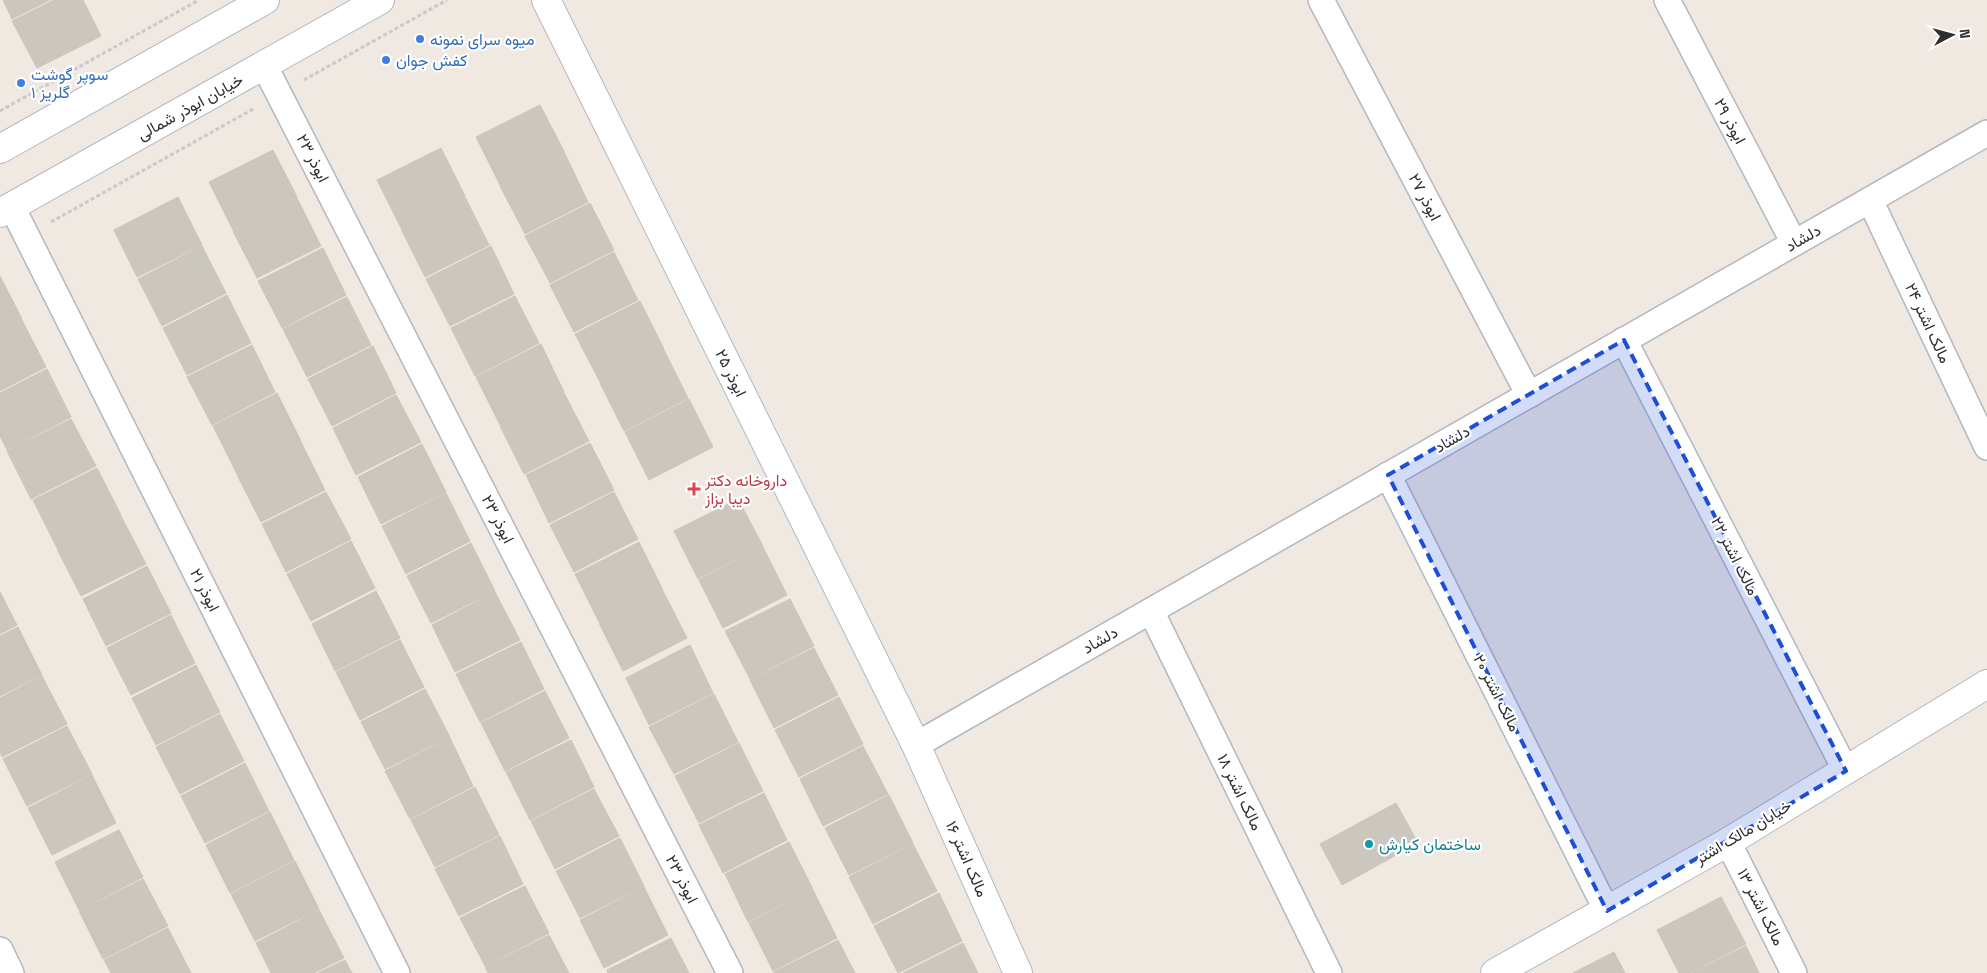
<svg xmlns="http://www.w3.org/2000/svg" width="1987" height="973" viewBox="0 0 1987 973" font-family="'Space Grotesk',Vazirmatn,sans-serif">
  <style>
    .building { fill: #cbc7bf; stroke: #cbc5ba }
    .lines { fill: none; stroke-linecap: round; stroke-linejoin: round }
    .minor-casing { stroke: #b4b7c1; stroke-width: 28 }
    .tertiary-casing { stroke: #b4b7c1; stroke-width: 30 }
    .secondary-casing { stroke: #b4b7c1; stroke-width: 30 }
    .path { stroke: #c9c9c9; stroke-width: 3; stroke-dasharray: 4 2.5; stroke-linecap: butt }
    .minor { stroke: #fff; stroke-width: 25 }
    .tertiary { stroke: #fff; stroke-width: 28 }
    .secondary { stroke: #fff; stroke-width: 28 }
    .marked { fill: #1d4ed8; fill-opacity: 0.2; stroke: #1d4ed8; stroke-width: 4; stroke-dasharray: 10 6; stroke-linejoin: round }
    .shop-dot { fill: #3f7fe0; stroke: #fff; stroke-width: 2 }
    .health-dot { fill: #e0444e; stroke: #fff; stroke-width: 2 }
    .culture-dot { fill: #0f9aa8; stroke: #fff; stroke-width: 2 }
    .labels { text-anchor: middle; dominant-baseline: central; stroke-width: 4.5; stroke-linejoin: round; paint-order: stroke }
    .shop-label { font-size: 16px; fill: #366cbe; stroke: #fff; text-anchor: start }
    .street-label { font-size: 16px; fill: #2e2e2e; stroke: #fff }
    .health-label { font-size: 16px; fill: #be3a42; stroke: #fff; text-anchor: start }
    .culture-label { font-size: 16px; fill: #0d838f; stroke: #fff; text-anchor: start }
  </style>
  <rect width="100%" height="100%" fill="#efe9e1"/>
  <g class="building">
    <polygon points="3,0 50,0 12,19"/>
    <polygon points="54,0 83,0 101,36 37,68 12,21"/>
    <polygon points="540,105 565,153 500,185 476,137"/>
    <polygon points="441,148 465,196 401,228 377,180"/>
    <polygon points="273,150 297,197 233,230 209,182"/>
    <polygon points="565,154 588,202 525,234 500,186"/>
    <polygon points="178,197 202,245 137,277 114,230"/>
    <polygon points="465,197 489,245 425,277 401,229"/>
    <polygon points="297,198 321,246 257,278 233,231"/>
    <polygon points="590,203 614,250 550,283 525,236"/>
    <polygon points="202,246 226,293 162,326 138,279"/>
    <polygon points="491,246 514,294 450,326 426,279"/>
    <polygon points="323,248 346,295 282,328 258,281"/>
    <polygon points="614,252 638,300 574,332 550,285"/>
    <polygon points="0,276 22,319 0,330"/>
    <polygon points="227,295 251,343 187,375 163,328"/>
    <polygon points="515,296 539,343 475,376 451,328"/>
    <polygon points="347,297 371,345 307,377 283,329"/>
    <polygon points="640,301 664,349 600,382 575,334"/>
    <polygon points="22,320 46,367 0,391 0,331"/>
    <polygon points="541,344 564,392 500,425 476,377"/>
    <polygon points="252,345 275,392 212,425 187,377"/>
    <polygon points="373,346 396,393 332,426 308,379"/>
    <polygon points="664,350 688,398 624,431 600,383"/>
    <polygon points="47,369 71,417 7,450 0,436 0,393"/>
    <polygon points="277,393 301,441 237,474 213,426"/>
    <polygon points="564,393 589,441 524,474 500,426"/>
    <polygon points="396,395 421,442 356,475 333,428"/>
    <polygon points="689,399 713,447 649,480 625,432"/>
    <polygon points="71,419 96,466 31,499 7,451"/>
    <polygon points="301,442 325,490 261,522 237,475"/>
    <polygon points="590,443 614,490 549,523 526,475"/>
    <polygon points="422,444 446,492 381,524 358,477"/>
    <polygon points="97,468 121,515 57,548 33,500"/>
    <polygon points="326,492 351,539 286,572 262,524"/>
    <polygon points="614,492 638,539 574,572 550,525"/>
    <polygon points="446,493 470,541 406,574 382,526"/>
    <polygon points="738,499 763,546 698,579 674,531"/>
    <polygon points="121,516 146,564 81,596 57,549"/>
    <polygon points="351,541 375,588 311,621 287,574"/>
    <polygon points="639,542 663,590 599,622 575,574"/>
    <polygon points="471,543 495,591 431,623 407,576"/>
    <polygon points="763,547 787,595 723,628 699,580"/>
    <polygon points="147,566 171,613 106,646 83,599"/>
    <polygon points="376,591 400,638 335,671 312,624"/>
    <polygon points="663,591 687,638 623,671 599,623"/>
    <polygon points="0,592 17,625 0,634"/>
    <polygon points="495,592 520,640 455,672 432,625"/>
    <polygon points="790,599 814,646 750,679 725,631"/>
    <polygon points="171,615 195,663 131,695 107,648"/>
    <polygon points="18,627 42,675 0,696 0,636"/>
    <polygon points="400,640 424,687 360,720 336,672"/>
    <polygon points="521,642 544,689 480,722 456,674"/>
    <polygon points="690,645 713,693 649,725 626,678"/>
    <polygon points="814,648 838,695 774,728 750,680"/>
    <polygon points="196,665 220,712 156,745 132,698"/>
    <polygon points="42,676 67,724 2,757 0,752 0,698"/>
    <polygon points="425,689 450,737 385,769 361,722"/>
    <polygon points="545,691 569,738 505,771 481,723"/>
    <polygon points="714,694 738,742 674,774 649,727"/>
    <polygon points="839,697 863,744 799,777 775,730"/>
    <polygon points="220,714 244,761 180,794 156,747"/>
    <polygon points="67,726 92,774 27,806 3,759"/>
    <polygon points="450,738 473,786 410,819 385,771"/>
    <polygon points="571,740 594,787 530,820 506,772"/>
    <polygon points="739,743 763,791 699,823 675,776"/>
    <polygon points="863,746 888,794 823,826 800,779"/>
    <polygon points="245,763 269,811 205,843 181,796"/>
    <polygon points="92,775 116,823 52,855 28,808"/>
    <polygon points="475,787 499,835 435,867 411,820"/>
    <polygon points="594,789 619,836 555,869 531,821"/>
    <polygon points="764,793 787,840 723,873 699,825"/>
    <polygon points="889,795 913,843 849,875 825,828"/>
    <polygon points="1396,803 1418,843 1342,885 1320,844"/>
    <polygon points="270,812 294,860 230,893 206,845"/>
    <polygon points="119,830 143,877 79,910 55,862"/>
    <polygon points="500,836 523,884 459,916 435,869"/>
    <polygon points="620,838 644,886 580,918 556,871"/>
    <polygon points="789,842 813,889 748,922 725,874"/>
    <polygon points="913,844 937,891 873,924 849,877"/>
    <polygon points="295,861 319,909 255,941 231,894"/>
    <polygon points="143,879 168,926 103,959 79,911"/>
    <polygon points="525,886 549,933 485,966 460,918"/>
    <polygon points="644,887 668,935 604,968 580,920"/>
    <polygon points="813,890 837,938 773,971 749,923"/>
    <polygon points="939,893 962,941 898,973 874,926"/>
    <polygon points="1721,897 1746,944 1690,973 1679,973 1657,930"/>
    <polygon points="319,910 344,958 314,973 271,973 256,943"/>
    <polygon points="168,928 191,973 111,973 104,960"/>
    <polygon points="549,935 569,973 488,973 485,967"/>
    <polygon points="671,938 689,973 608,973 607,970"/>
    <polygon points="838,940 855,973 774,973 774,972"/>
    <polygon points="963,943 978,973 903,973"/>
    <polygon points="1746,946 1759,973 1692,973"/>
    <polygon points="1614,952 1625,973 1573,973"/>
    <polygon points="345,960 352,973 318,973"/>
  </g>
  <g class="lines">
    <defs>
      <g id="minor">
        <polyline points="1321,0 1529,395"/>
        <polyline points="1667,0 1794,243"/>
        <polyline points="264,65 730,973"/>
        <polyline points="1870,200 1987,447"/>
        <polyline points="12,207 397,973"/>
        <polyline points="1624,340 1846,771"/>
        <polyline points="1388,475 1607,911"/>
        <polyline points="1151,611 1329,973"/>
        <polyline points="916,745 1987,133"/>
        <polyline points="1728,842 1794,973"/>
        <polyline points="0,950 11,973"/>
      </g>
      <g id="tertiary">
        <polyline points="546,0 916,745 1018,973"/>
        <polyline points="1495,973 1728,842 1987,684"/>
      </g>
      <g id="secondary">
        <polyline points="0,149 265,0"/>
        <polyline points="0,213 380,0"/>
      </g>
    </defs>
    <use href="#minor" class="minor-casing"/>
    <use href="#tertiary" class="tertiary-casing"/>
    <use href="#secondary" class="secondary-casing"/>
    <g class="path">
      <polyline points="304,80 447,0"/>
      <polyline points="0,111 199,0"/>
      <polyline points="51,222 255,108"/>
    </g>
    <use href="#minor" class="minor"/>
    <use href="#tertiary" class="tertiary"/>
    <use href="#secondary" class="secondary"/>
  </g>
  <path class="marked" d="M1624,340L1846,771L1607,911L1388,475Z"/>
  <g class="shop-dot">
    <circle cx="420" cy="39" r="5"/>
    <circle cx="386" cy="60" r="5"/>
    <circle cx="21" cy="83" r="5"/>
  </g>
  <path class="health-dot" d="M691.5 481.5h5v5h5v5h-5v5h-5v-5h-5v-5h5z"/>
  <circle class="culture-dot" cx="1369" cy="844" r="5"/>
  <g class="labels">
    <g class="shop-label">
      <text x="430" y="39">میوه سرای نمونه</text>
      <text x="396" y="60">کفش جوان</text>
      <text x="31" y="74">سوپر گوشت<tspan x="31" dy="18">گلریز ۱</tspan></text>
    </g>
    <g class="street-label">
      <text transform="translate(190 107) rotate(-29)">خیابان ابوذر شمالی</text>
      <text transform="translate(1730 121) rotate(62)">ابوذر ۲۹</text>
      <text transform="translate(313 158) rotate(63)">ابوذر ۲۳</text>
      <text transform="translate(1425 197) rotate(62)">ابوذر ۲۷</text>
      <text transform="translate(1803 238) rotate(-30)">دلشاد</text>
      <text transform="translate(1928 323) rotate(65)">مالک اشتر ۲۴</text>
      <text transform="translate(731 373) rotate(64)">ابوذر ۲۵</text>
      <text transform="translate(1452 439) rotate(-30)">دلشاد</text>
      <text transform="translate(498 519) rotate(63)">ابوذر ۲۳</text>
      <text transform="translate(1735 556) rotate(63)">مالک اشتر ۲۲</text>
      <text transform="translate(205 590) rotate(63)">ابوذر ۲۱</text>
      <text transform="translate(1100 640) rotate(-30)">دلشاد</text>
      <text transform="translate(1497 693) rotate(63)">مالک اشتر ۲۰</text>
      <text transform="translate(1240 792) rotate(64)">مالک اشتر ۱۸</text>
      <text transform="translate(1743 832) rotate(-31)">خیابان مالک اشتر</text>
      <text transform="translate(967 859) rotate(66)">مالک اشتر ۱۶</text>
      <text transform="translate(682 879) rotate(63)">ابوذر ۲۳</text>
      <text transform="translate(1761 907) rotate(63)">مالک اشتر ۱۳</text>
    </g>
    <g class="health-label">
      <text x="705" y="480">داروخانه دکتر<tspan x="705" dy="18">دیبا بزاز</tspan></text>
    </g>
    <g class="culture-label">
      <text x="1379" y="844">ساختمان کیارش</text>
    </g>
  </g>
  <g transform="translate(1952 35) rotate(84)" stroke="#ffffff" stroke-width="4" paint-order="stroke">
  <path d="M0-4L9 19L0 12L-9 19Z" fill="#2e2e2e"/>
  <text y="-8" font-size="14" font-weight="bold" text-anchor="middle" fill="#2e2e2e">N</text>
  </g>
</svg>
